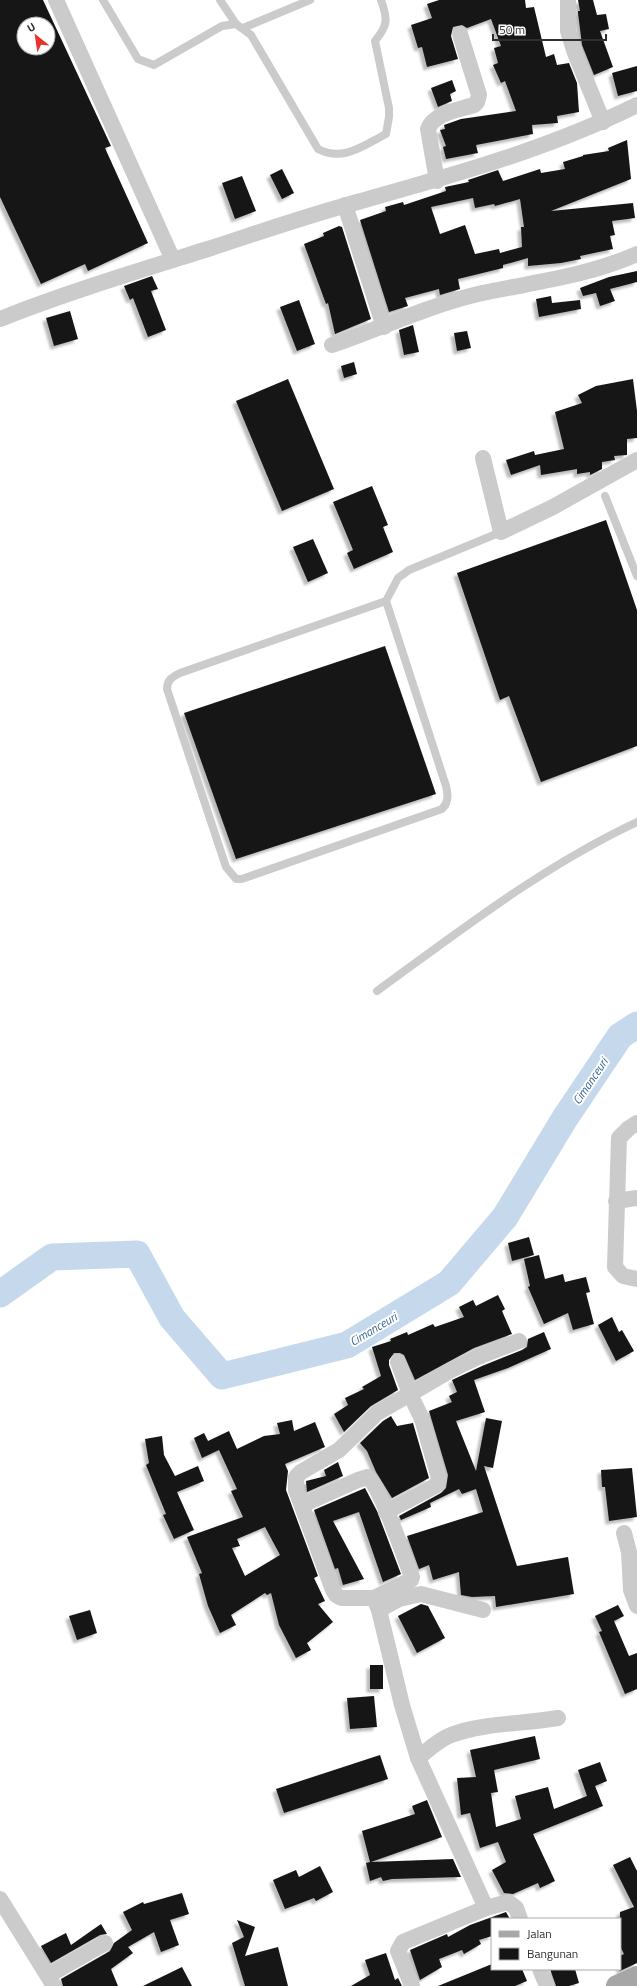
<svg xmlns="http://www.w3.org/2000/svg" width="637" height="1986" viewBox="0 0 637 1986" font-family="'Titillium Web',sans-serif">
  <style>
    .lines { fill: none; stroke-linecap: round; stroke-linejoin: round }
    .river { stroke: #c6d9ec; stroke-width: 27 }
    .building { fill: #151515; fill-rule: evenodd; filter: url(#shadow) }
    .lane { stroke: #cbcbcb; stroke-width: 8 }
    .street { stroke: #cbcbcb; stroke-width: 16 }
    .primary { stroke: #a6a6a6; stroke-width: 22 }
    .labels { text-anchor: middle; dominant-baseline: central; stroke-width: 4; stroke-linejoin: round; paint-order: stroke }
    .water-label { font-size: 12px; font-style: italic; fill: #396692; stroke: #fff }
  </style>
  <defs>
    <filter id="shadow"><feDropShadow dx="-3.5" dy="3.5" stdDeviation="1" flood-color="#0004"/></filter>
  </defs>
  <rect width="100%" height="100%" fill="#fff"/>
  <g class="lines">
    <polyline class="river" points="0,1294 52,1257 137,1254 172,1318 222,1376 347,1345 449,1283 505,1217 565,1118 620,1036 637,1025"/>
  </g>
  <g class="building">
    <path d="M0,0H43L111,146L105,148L148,243L88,271L85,264L41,284L0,197ZM24,24H48V48H24Z"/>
    <polygon points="439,0 525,0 526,8 534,7 546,57 554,54 557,65 569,63 577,83 579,112 557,116 558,123 532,125 533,134 476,145 478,153 446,159 443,147 446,146 440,130 445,129 444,125 461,119 516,111 505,81 501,83 493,65 498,63 494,48 501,46 491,19 467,28 462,25 453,27 451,36 458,59 427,67 422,47 418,48 411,25 432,18 427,4"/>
    <polygon points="578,0 593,0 597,15 606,14 609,29 600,31 613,67 594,75 582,45 578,13 578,11 580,11"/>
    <polygon points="637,66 637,91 618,96 612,73"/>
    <polygon points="452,80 456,91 450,94 452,101 438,107 431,88"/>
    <path d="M627,140L631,179L551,211L633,203L635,218L612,221L615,235L610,236L613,249L580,256L581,259L561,263L528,266V258L503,265V268L458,279L460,289L440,295L439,289L405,298L408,306L389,312L360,220L386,211L385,207L403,202L404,205L446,191L445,187L469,182L468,180L498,170L503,181L540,169L541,173L565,169L563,162L583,156V155L609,151L608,148ZM473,198L475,208L494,204L495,206L520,199L524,227H521L522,247L500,253L499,249L475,254L465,225L440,234L431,207Z"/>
    <polygon points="282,169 294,193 282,199 270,175"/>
    <polygon points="242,176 256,211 235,219 222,183"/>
    <polygon points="339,226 342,227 371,319 335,334 328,303 326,304 304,244 324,236 323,233"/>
    <polygon points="637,271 637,282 610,289 615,301 600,306 596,293 583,296 580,288 609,277"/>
    <polygon points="152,276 158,289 151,291 166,330 148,337 133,298 130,300 124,286"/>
    <polygon points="551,296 552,303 580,300 581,309 539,317 536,299"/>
    <polygon points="299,300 315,344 297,351 280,307"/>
    <polygon points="70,311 78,339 54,346 46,318"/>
    <polygon points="413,325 419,352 404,355 399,330"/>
    <polygon points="467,331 471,348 457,351 454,333"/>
    <polygon points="354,362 357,374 344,378 341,366"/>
    <polygon points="288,379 334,489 282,511 236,401"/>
    <polygon points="633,379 637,411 637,438 627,439 627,455 614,456 615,460 602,462 602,469 590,475 590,472 577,474 577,469 541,475 540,465 511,475 506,460 534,451 535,455 564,449 555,412 582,403 578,395 596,386"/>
    <polygon points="372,486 388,525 383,527 393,552 354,569 347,553 353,550 333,502"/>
    <polygon points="606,520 637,610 637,746 541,782 509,696 500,700 457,573"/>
    <polygon points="313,539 328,573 308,582 293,547"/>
    <polygon points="385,646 436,794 236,859 184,713"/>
    <polygon points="529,1237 534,1255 512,1261 508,1243"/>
    <polygon points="539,1255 545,1279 563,1274 565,1282 586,1277 590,1292 586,1293 594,1324 573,1330 568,1313 544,1324 528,1287 530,1286 524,1259"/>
    <polygon points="498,1295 505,1309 502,1311 512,1334 474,1348 415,1380 404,1355 400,1353 394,1353 389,1360 389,1365 398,1390 371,1406 344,1432 334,1414 348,1405 345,1398 364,1389 362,1387 381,1376 372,1347 391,1341 390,1339 407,1332 408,1335 433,1324 435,1327 464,1317 459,1307 473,1300 476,1306"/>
    <polygon points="612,1317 619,1332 622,1330 634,1351 616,1361 598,1325"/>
    <polygon points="544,1332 551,1349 508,1368 474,1380 485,1412 456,1421 476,1471 486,1418 502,1421 493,1468 484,1466 517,1566 568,1557 574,1594 496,1607 495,1596 472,1597 461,1595 459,1572 433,1580 429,1565 419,1569 407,1536 483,1512 476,1489 462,1494 459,1489 430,1503 431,1507 401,1520 399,1516 441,1493 446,1488 448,1475 429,1411 452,1402 449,1396 457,1392 452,1380 482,1366 522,1350 527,1347 528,1339"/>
    <polygon points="391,1416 397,1426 413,1423 429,1478 392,1498 376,1472 367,1451 360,1443 383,1421"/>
    <path d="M292,1420L294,1431L315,1422L325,1447L285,1464L288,1471L286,1490L318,1576L314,1578L325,1601L318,1604L333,1622L307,1643L311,1650L296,1658L279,1625L271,1593L267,1595L265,1593L231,1615L236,1625L220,1633L208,1606L199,1574L202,1573L187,1537L243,1517L231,1491L237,1489L219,1450L202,1458L194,1438L204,1433L208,1441L229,1431L237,1449L264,1436L280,1434L277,1423ZM265,1527L280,1555L245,1576L232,1548L240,1546L237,1539Z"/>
    <polygon points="162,1436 164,1455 175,1476 198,1466 204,1481 177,1492 194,1530 174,1539 163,1515 166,1514 146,1465 149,1463 145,1439"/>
    <polygon points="338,1462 343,1476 307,1492 306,1481 326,1476 324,1470"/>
    <polygon points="632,1468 637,1517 609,1521 605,1487 602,1487 601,1470"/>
    <polygon points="365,1488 377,1511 401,1574 383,1582 359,1512 333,1521 364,1579 343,1585 338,1568 335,1569 314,1510"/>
    <polygon points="421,1604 428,1606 445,1638 417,1653 398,1616"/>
    <polygon points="618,1605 624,1616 614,1621 629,1656 637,1653 637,1689 625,1694 599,1632 602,1631 595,1616"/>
    <polygon points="90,1610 97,1633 77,1640 69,1616"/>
    <rect x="370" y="1665" width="13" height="24"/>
    <polygon points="374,1696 377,1727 350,1729 347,1698"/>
    <polygon points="535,1736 540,1759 494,1770 498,1792 491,1793 496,1827 521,1819 515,1796 548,1787 554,1809 587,1796 578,1770 600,1762 607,1781 595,1786 603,1806 533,1834 555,1881 540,1888 538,1883 513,1894 504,1893 492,1870 506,1862 498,1842 480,1848 470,1813 461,1815 457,1778 476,1777 470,1750"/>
    <polygon points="380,1755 388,1779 284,1813 276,1789"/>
    <polygon points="427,1800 442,1837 371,1862 453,1859 461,1877 392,1879 383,1881 381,1877 370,1881 366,1863 370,1862 362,1831 415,1814 412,1806"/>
    <polygon points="630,1857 637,1871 637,1963 620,1971 620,1956 624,1954 620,1946 620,1912 634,1907 613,1865"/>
    <polygon points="320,1866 333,1892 316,1901 314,1898 285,1909 273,1880 296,1870 299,1877"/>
    <polygon points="182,1893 189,1914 170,1920 179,1945 161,1952 154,1932 128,1947 133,1953 111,1969 118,1986 63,1986 61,1979 110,1951 114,1943 132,1930 123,1912 143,1902 144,1904"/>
    <polygon points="506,1912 510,1919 492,1919 492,1936 479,1940 481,1944 464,1954 462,1950 439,1959 442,1967 420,1980 410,1950 447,1934 448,1937 470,1925"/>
    <polygon points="237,1920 255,1927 245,1956 278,1947 288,1986 245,1986 232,1943 244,1937"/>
    <polygon points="101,1924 107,1934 100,1935 51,1963 41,1946 66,1933 71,1945"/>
    <polygon points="386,1953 395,1980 398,1978 402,1986 351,1986 370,1975 365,1960"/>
    <polygon points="492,1964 492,1969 522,1969 527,1981 515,1986 438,1986"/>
    <polygon points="182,1967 192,1986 143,1986"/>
    <polygon points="550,1969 575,1969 579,1983 569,1986 556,1986"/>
  </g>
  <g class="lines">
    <g class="lane">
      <path d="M103,0L138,59L154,65L222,26L236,24L251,35L318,149C343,162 363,146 386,134L389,117V108L375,41C388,25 388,20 381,0"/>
      <polyline points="220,0 236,24"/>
      <polyline points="243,28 310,0"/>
      <polyline points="605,496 637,576"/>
      <path d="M386,601L180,673C172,677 167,680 167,689L226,867L236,879H242L442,809C449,802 448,795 446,786L386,601L398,578L409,570L501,532"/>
      <path d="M377,991C461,930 543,866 637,822"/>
    </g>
    <g class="street">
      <polyline points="56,0 173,260"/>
      <polyline points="568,0 568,31 575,53 603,122"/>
      <path d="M437,181L428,129C434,113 458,110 474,105L477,102L479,95L460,34"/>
      <polyline points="345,205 384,327"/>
      <path d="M0,319C68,292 138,271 208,249C254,234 300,218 347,205C446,177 544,151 637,105"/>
      <path d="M332,345C381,328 428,306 478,294C533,282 585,277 637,254"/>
      <polyline points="483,458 501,532 553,507 637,460"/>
      <polyline points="637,1123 629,1128 619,1138 615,1267 623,1276 637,1279"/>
      <polyline points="616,1201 637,1198"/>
      <path d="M302,1505L358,1480L368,1477C381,1488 404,1556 412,1577L411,1580L374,1598H341L336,1595L333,1590L296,1490V1477L301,1472L339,1450L377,1413L410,1394L398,1362"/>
      <polyline points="386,1512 437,1485 439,1478 422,1419 410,1394 451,1370 478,1357 519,1341"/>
      <polyline points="624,1533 629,1552 631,1590 637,1606"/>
      <polyline points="374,1598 379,1610 402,1705 418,1758 486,1908"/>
      <polyline points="379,1610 399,1599 421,1594 483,1610"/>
      <path d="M418,1758C428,1750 438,1740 451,1735C483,1723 523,1724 558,1718"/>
      <polyline points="0,1899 54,1986"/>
      <polyline points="540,1969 547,1986"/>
      <polyline points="49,1975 105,1943"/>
      <polyline points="412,1986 398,1951 403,1942 486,1908 508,1902 516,1908 520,1919"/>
    </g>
    <polyline class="primary" points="617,1986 637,1977"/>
  </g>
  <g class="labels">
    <g class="water-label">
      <text transform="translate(590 1081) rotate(-56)">Cimanceuri</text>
      <text transform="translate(373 1329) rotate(-31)">Cimanceuri</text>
    </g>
  </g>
  <rect x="491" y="1918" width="130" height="52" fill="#ffffff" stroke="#ababab"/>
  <rect x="499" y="1931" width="20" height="6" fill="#a6a6a6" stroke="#ababab"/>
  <text x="527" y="1938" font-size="12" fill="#2e2e2e">Jalan</text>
  <rect x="499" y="1948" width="20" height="12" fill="#151515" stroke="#ababab"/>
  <text x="527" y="1958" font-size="12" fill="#2e2e2e">Bangunan</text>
  <g transform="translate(36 36) rotate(330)"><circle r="19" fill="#ffffff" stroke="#ababab"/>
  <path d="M0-3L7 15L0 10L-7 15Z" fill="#ea312a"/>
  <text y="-6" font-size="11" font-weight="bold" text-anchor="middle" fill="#2e2e2e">U</text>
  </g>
  <path d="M493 34v6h113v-6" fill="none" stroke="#2e2e2e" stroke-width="2"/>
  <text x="499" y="34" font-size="12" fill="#2e2e2e" stroke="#ffffff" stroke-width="3" paint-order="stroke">50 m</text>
</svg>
